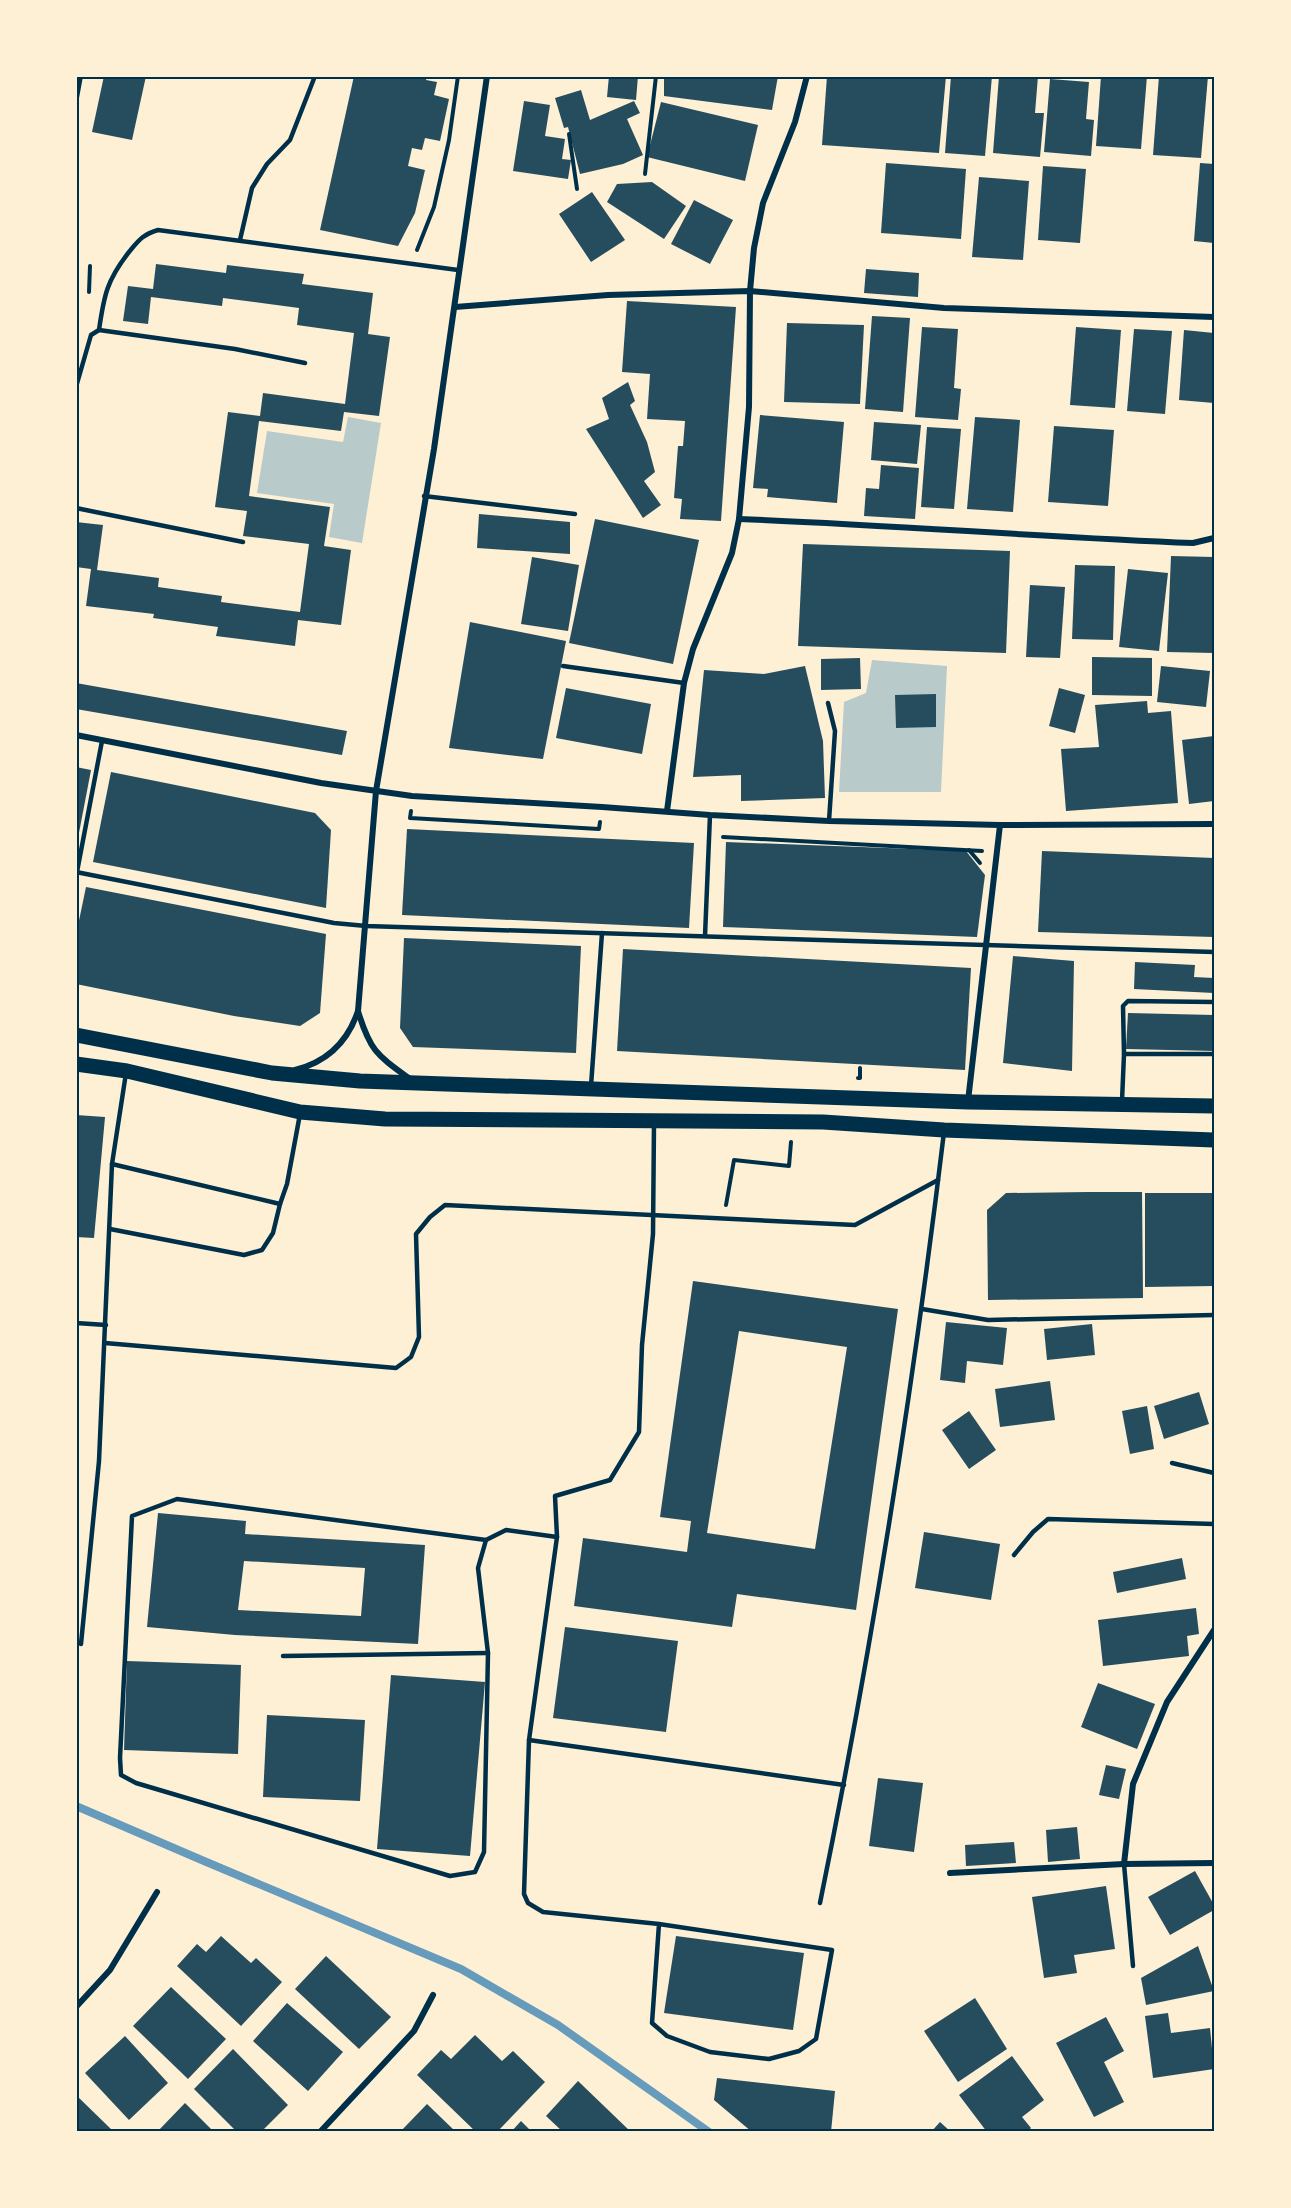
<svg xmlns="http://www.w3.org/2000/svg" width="1291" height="2208" viewBox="0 0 1291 2208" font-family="Rubik,sans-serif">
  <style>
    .green { fill: #b9caca }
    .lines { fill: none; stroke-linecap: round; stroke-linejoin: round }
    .stream { stroke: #669bbc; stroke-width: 8 }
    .building { fill: #264d5e; fill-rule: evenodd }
    .path { stroke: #003049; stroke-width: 4 }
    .service { stroke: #003049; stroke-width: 4.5 }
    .minor { stroke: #003049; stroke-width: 6 }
    .primary { stroke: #003049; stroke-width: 15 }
    .neatline { fill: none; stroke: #003049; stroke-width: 2 }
  </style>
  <rect width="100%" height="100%" fill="#fdf0d5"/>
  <g class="green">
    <polygon points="348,417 381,423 362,543 329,537 334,504 257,493 267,431 343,442"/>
    <polygon points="872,660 947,666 941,792 839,792 844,702 866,693"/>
  </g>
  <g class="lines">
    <polyline class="stream" points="76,1806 204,1861 461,1969 558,2025 709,2132"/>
  </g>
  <g class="building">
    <polygon points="104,76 146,76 132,140 92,132"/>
    <polygon points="354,76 427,76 426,80 437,82 434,95 449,99 440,141 425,138 422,150 412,148 408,166 425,170 415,213 398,246 320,230"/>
    <polygon points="609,76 638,76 636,100 607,97"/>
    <polygon points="664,76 778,76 772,110 664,96"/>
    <polygon points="827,76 946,76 939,153 822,145"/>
    <polygon points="951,76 992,76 985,156 945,153"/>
    <polygon points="999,76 1038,76 1035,113 1044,113 1040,157 993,153"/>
    <polygon points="1101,76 1147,76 1141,149 1096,146"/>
    <polygon points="1159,76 1208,76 1201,158 1153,155"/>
    <polygon points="1050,79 1089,82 1086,119 1094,120 1091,156 1044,152"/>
    <polygon points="581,90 590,120 634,101 640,113 627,119 643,155 623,164 580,174 568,127 564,128 555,98"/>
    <polygon points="524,101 550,105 545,136 565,139 562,159 571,160 568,179 513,171"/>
    <polygon points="661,102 758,125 745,181 647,157"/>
    <polygon points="886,163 966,169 961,239 881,233"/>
    <polygon points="1200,163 1214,164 1214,243 1194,241"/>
    <polygon points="1043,166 1086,169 1080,243 1038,240"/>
    <polygon points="979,177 1029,181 1023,260 972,257"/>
    <polygon points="652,182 686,206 664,239 607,202 617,184"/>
    <polygon points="592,192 625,240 591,262 559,214"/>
    <polygon points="694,200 733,220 710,264 671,244"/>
    <polygon points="156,264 226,273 227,265 304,274 302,284 373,293 368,334 390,337 379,416 344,412 341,431 259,421 249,496 330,507 324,546 351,550 341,625 298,620 295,646 216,636 218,627 153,618 154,614 86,606 91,569 76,567 76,522 103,525 97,570 159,578 158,587 222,596 221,602 300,612 309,544 243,536 247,511 215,507 228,412 260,416 263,393 345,404 354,333 297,325 299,308 223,298 222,306 151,297 148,324 123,321 128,286 153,289"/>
    <polygon points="866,269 919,273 918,297 864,293"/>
    <polygon points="627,301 736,307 721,521 680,519 682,499 674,498 678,446 683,446 685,421 647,419 650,374 622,372"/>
    <polygon points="872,316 910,318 903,412 865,409"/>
    <polygon points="787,323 864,325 860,404 784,402"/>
    <polygon points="922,327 958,329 954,388 961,389 958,420 915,417"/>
    <polygon points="1076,327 1121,330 1115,408 1070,405"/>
    <polygon points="1134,329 1172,331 1165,414 1127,411"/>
    <polygon points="1184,330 1214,333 1214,403 1179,400"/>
    <polygon points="628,382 635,401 630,405 647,442 655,472 644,481 661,505 643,518 586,429 609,419 602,398"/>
    <polygon points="760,415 844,422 837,503 767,497 768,489 753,488"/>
    <polygon points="975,417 1020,420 1013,512 967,509"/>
    <polygon points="874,422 921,425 917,464 871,460"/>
    <polygon points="1054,426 1114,430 1108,506 1048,502"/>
    <polygon points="927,427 961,429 954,509 921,507"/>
    <polygon points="881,465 919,468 915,519 864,516 866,488 879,489"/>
    <polygon points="479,514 570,522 570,554 477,548"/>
    <polygon points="595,519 699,540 673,664 569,643"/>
    <polygon points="803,544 1010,551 1006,653 798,646"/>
    <polygon points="1171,556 1214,557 1214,653 1167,652"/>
    <polygon points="532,557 579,565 568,631 521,624"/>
    <polygon points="1075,565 1115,566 1113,640 1072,639"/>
    <polygon points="1128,569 1168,573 1159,651 1119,647"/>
    <polygon points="1030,585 1065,587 1060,658 1026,657"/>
    <polygon points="470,622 566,641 543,759 449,748"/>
    <polygon points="1092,657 1152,658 1152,696 1092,695"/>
    <polygon points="860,658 861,689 821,690 821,659"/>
    <polygon points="805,666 823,741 825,798 741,801 741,775 693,777 704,670 764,674"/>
    <polygon points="1161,666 1210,671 1206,707 1157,702"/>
    <polygon points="76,683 347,731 342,755 76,709"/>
    <polygon points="566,688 651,704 642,754 556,738"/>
    <polygon points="1059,688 1085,695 1075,733 1049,726"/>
    <polygon points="936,694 936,727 896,728 895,695"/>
    <polygon points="1147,701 1148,713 1171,711 1178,803 1066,811 1061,749 1099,747 1095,705"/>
    <polygon points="1214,736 1214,801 1189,804 1182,740"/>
    <polygon points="76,767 91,770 78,838 76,838"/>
    <polygon points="111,772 315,813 331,830 326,908 93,862"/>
    <polygon points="407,829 694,843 689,928 402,915"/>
    <polygon points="726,842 966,851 985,875 977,937 723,927"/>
    <polygon points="1042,851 1214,858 1214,937 1038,932"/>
    <polygon points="86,887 326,934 320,1013 300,1026 234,1016 76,984 76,935"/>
    <polygon points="404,938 581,946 576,1053 413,1047 400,1028"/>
    <polygon points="623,949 971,968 965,1070 617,1051"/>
    <polygon points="1013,956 1074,961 1072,1071 1003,1063"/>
    <polygon points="1135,962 1195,965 1194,977 1214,978 1214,993 1134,989"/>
    <polygon points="1128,1013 1214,1015 1214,1051 1126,1049"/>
    <polygon points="76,1115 105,1117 94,1238 76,1237"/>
    <polygon points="1088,1192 1142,1192 1143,1298 988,1300 987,1210 1006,1193"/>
    <polygon points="1145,1193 1214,1193 1214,1286 1145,1287"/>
    <path d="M693,1281L898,1309L856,1610L737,1594L732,1627L574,1606L583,1538L687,1552L691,1521L660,1517ZM739,1331L847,1347L815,1549L707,1533Z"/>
    <polygon points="946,1322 1007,1328 1003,1365 967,1361 965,1383 940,1380"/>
    <polygon points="1092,1324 1095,1355 1047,1360 1044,1329"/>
    <polygon points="1050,1381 1055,1420 1000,1427 995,1389"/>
    <polygon points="1199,1392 1209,1424 1164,1439 1154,1406"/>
    <polygon points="1147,1406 1154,1449 1130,1454 1122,1411"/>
    <polygon points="969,1411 996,1450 969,1469 942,1430"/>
    <path d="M158,1513L246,1521L245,1534L425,1545L418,1644L235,1635L147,1627ZM244,1561L365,1568L361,1616L238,1610Z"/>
    <polygon points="924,1532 1000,1544 991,1600 915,1588"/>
    <polygon points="1182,1558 1186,1579 1117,1593 1113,1572"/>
    <polygon points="1196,1608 1199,1634 1187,1636 1189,1656 1103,1666 1098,1620"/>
    <polygon points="565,1627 678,1641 666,1732 553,1718"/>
    <polygon points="127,1661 241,1665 238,1754 124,1750"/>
    <polygon points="391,1675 485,1682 470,1856 377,1849"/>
    <polygon points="1098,1683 1155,1704 1137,1749 1081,1727"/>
    <polygon points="267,1715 365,1720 360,1801 263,1797"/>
    <polygon points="1106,1765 1126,1769 1119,1799 1099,1795"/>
    <polygon points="878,1778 923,1783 914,1852 869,1846"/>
    <polygon points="1077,1827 1080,1859 1048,1862 1046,1830"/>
    <polygon points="1014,1842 1016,1863 966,1866 965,1845"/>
    <polygon points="1195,1871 1214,1905 1214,1910 1170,1935 1148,1897"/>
    <polygon points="1106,1886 1115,1949 1074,1955 1077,1973 1044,1978 1032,1897"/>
    <polygon points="221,1936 251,1963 256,1958 282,1982 241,2026 177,1966 197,1944 206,1952"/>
    <polygon points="676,1936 804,1953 793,2030 664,2013"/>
    <polygon points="1198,1946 1214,1991 1146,2005 1141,1978"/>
    <polygon points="326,1956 391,2017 359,2049 295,1989"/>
    <polygon points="171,1987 226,2039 188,2079 133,2026"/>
    <polygon points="975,1998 1007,2049 958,2082 924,2031"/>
    <polygon points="287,2003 343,2052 308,2091 253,2041"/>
    <polygon points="1168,2013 1171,2033 1210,2028 1214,2069 1153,2078 1145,2016"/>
    <polygon points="1106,2017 1124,2051 1104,2062 1124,2102 1094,2117 1056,2043"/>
    <polygon points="475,2035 502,2061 513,2051 545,2082 497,2132 476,2132 417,2075 441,2050 451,2059"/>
    <polygon points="125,2036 168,2083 129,2120 85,2073"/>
    <polygon points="233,2049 288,2105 261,2132 237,2132 194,2089"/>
    <polygon points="1012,2056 1044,2100 1022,2117 1031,2128 1027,2132 987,2132 959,2095"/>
    <polygon points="717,2078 835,2091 831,2132 752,2132 714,2100"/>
    <polygon points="578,2081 631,2132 563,2132 546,2116"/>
    <polygon points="76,2095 114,2132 76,2132"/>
    <polygon points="185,2103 214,2132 157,2132"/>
    <polygon points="427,2104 456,2132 400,2132"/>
    <polygon points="521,2121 532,2132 511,2132"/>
    <polygon points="940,2122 951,2132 931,2132"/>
  </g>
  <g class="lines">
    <g class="path">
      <polyline points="569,134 577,189"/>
      <polyline points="645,174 656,76"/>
      <polyline points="417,250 434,207 449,140 458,76"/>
      <polyline points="89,292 90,266"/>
      <polyline points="411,811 410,818 599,829 600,822"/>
      <polyline points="723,837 982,851"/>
      <polyline points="969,850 980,863"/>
      <polyline points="858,1078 860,1078 860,1068"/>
      <polyline points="726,1205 734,1160 789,1166 791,1142"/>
    </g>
    <g class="service">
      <polyline points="240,240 252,188 267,164 290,140 315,76"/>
      <path d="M99,330C104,295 107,280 129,252C139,240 142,235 158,230L458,270"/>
      <polyline points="76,387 91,335 99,330 235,349 305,363"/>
      <polyline points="424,496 575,514"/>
      <polyline points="76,508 243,542"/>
      <polyline points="563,666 684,683"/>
      <polyline points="828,703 835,731 829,821"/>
      <polyline points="76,872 334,923 366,926 1214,952"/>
      <polyline points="76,877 102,741"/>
      <polyline points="705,936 710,815"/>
      <polyline points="1124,1054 1123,1006 1128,1001 1214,1002"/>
      <polyline points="591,1086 602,933"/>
      <polyline points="1122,1101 1124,1054 1214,1054"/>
      <polyline points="654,1123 653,1234 642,1345 639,1432 610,1480 555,1496 557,1537 529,1740 524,1894 528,1903 543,1912 659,1924 832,1950 816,2039 799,2051 769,2059 710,2052 667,2036 652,2023 659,1924"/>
      <polyline points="280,1204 287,1184 300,1114"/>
      <polyline points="110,1229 244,1255 262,1250 273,1233 280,1204 112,1164"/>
      <polyline points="922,1309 988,1320 1214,1315"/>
      <polyline points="76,1323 106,1325"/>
      <polyline points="105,1343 396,1368 411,1357 419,1337 416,1234 430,1217 445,1205 855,1225 938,1180"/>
      <polyline points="1172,1463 1214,1473"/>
      <polygon points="177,1499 486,1540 478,1568 488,1653 484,1852 475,1872 450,1876 136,1783 121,1775 120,1758 132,1516"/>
      <polyline points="486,1540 506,1530 557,1537"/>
      <polyline points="1014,1555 1033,1532 1048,1519 1214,1524"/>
      <polyline points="81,1644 99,1461 112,1164 126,1073"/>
      <polyline points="283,1656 488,1653"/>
      <polyline points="529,1740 844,1785"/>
      <polyline points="1124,1864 1133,1966"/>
      <path d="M820,1903C872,1648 913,1390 944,1132"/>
    </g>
    <g class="minor">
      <polyline points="76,98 80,76"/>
      <polyline points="455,307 608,295 750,291 944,308 1214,317"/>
      <path d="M739,519C891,525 1042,537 1193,543L1214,538"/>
      <polyline points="76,735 321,783 412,796 602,807 710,815 829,821 1000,825 1214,824"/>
      <polyline points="667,811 684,683 693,649 732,553 739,519 749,407 750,291 754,248 763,203 795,122 807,76"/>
      <path d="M358,1011C370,1051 377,1055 410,1079"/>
      <path d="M295,1070C327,1062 348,1041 358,1011L376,791L434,449L487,76"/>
      <polyline points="968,1101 1000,825"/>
      <polyline points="1124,1864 1133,1784 1167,1702 1214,1630"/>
      <polyline points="950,1873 1124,1864 1214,1863"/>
      <polyline points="76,2007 110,1970 157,1892"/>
      <polyline points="320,2132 414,2031 433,1995"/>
    </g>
    <g class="primary">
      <polyline points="76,1035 272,1073 360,1081 968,1102 1214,1106"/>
      <polyline points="76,1064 127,1071 300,1112 385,1119 823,1122 944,1130 1214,1140"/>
    </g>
  </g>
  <rect width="1291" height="2208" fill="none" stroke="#fdf0d5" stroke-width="156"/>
  <rect x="78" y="78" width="1135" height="2052" class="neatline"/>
</svg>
